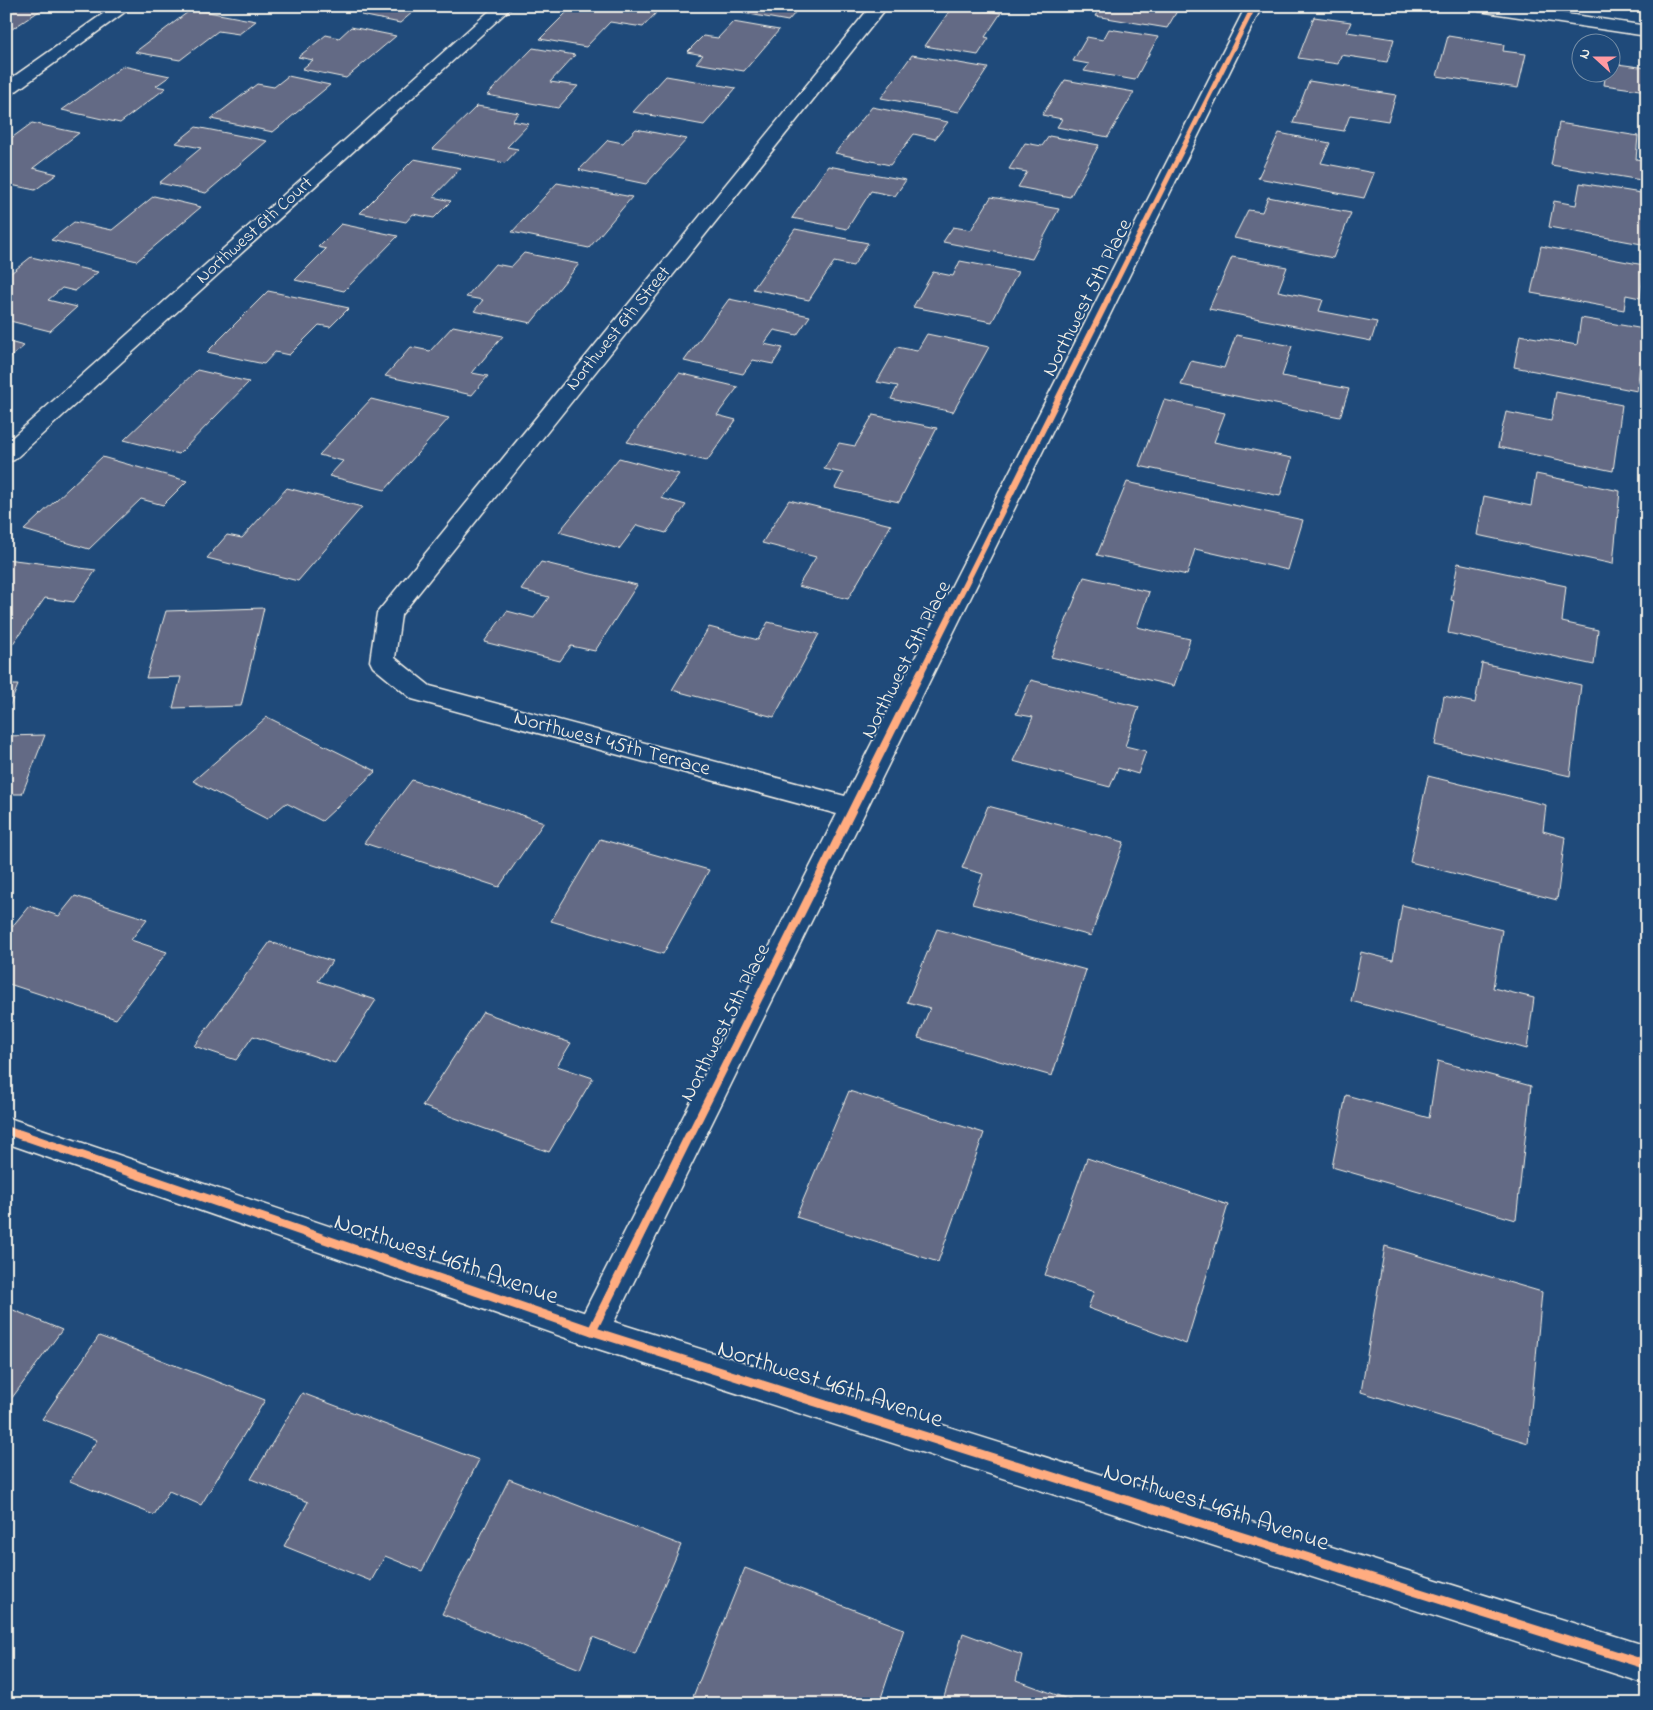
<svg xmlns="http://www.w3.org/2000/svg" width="1653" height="1710" viewBox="0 0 1653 1710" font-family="'Indie Flower',sans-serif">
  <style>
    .building { fill: #636b85; stroke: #f4f1e8 }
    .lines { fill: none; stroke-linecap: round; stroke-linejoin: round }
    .minor-casing { stroke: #f4f1e8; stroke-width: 3 }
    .tertiary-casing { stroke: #f4f1e8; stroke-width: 3 }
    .minor { fill: #1f4a7a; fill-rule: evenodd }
    .tertiary { fill: #1f4a7a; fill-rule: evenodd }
    .cycleway-far3-casing { stroke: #1f4a7a; stroke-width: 7 }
    .cycleway-far2-casing { stroke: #1f4a7a; stroke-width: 9 }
    .cycleway-far1-casing { stroke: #1f4a7a; stroke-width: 11 }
    .cycleway-casing { stroke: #1f4a7a; stroke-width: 12 }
    .cycleway-far3 { stroke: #ffac80; stroke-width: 5 }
    .cycleway-far2 { stroke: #ffac80; stroke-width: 6 }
    .cycleway-far1 { stroke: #ffac80; stroke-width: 8 }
    .cycleway { stroke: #ffac80; stroke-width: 9 }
    .labels { text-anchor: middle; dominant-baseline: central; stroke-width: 4; stroke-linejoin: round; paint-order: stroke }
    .far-street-label { font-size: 18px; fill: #f4f1e8; stroke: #1f4a7a }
    .street-label { font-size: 21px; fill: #f4f1e8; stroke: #1f4a7a }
    .near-street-label { font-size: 25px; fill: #f4f1e8; stroke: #1f4a7a }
  </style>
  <rect width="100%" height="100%" fill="#1f4a7a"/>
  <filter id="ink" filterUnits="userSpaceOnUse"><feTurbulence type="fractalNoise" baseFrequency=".02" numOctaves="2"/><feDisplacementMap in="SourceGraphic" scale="10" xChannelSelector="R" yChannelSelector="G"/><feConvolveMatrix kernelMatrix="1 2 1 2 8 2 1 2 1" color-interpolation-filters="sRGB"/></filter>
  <g filter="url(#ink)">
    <g class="building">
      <polygon points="6,6 47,6 6,33"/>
      <polygon points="373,6 420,6 400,23 361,15"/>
      <polygon points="573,6 615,6 656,13 643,27 610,22 586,47 540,39"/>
      <polygon points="750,6 801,6 788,21 743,13"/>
      <polygon points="953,6 1001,13 985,37 989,38 978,55 925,46"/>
      <polygon points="1101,6 1180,6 1167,28 1095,16"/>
      <polygon points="192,9 256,21 239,34 218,31 180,60 135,52"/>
      <polygon points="1314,17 1351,22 1347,32 1394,39 1387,62 1341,55 1338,64 1298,58"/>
      <polygon points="733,22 779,30 744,71 696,63 703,55 687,52 703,36 718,38"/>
      <polygon points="351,27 396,36 346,78 302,69 313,60 298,57 326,35 339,38"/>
      <polygon points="1109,29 1158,37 1135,80 1084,71 1089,64 1073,61 1087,37 1103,40"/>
      <polygon points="1448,36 1504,45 1503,51 1526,54 1518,88 1437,76"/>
      <polygon points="533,48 575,55 550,82 578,86 558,108 487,95"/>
      <polygon points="912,55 988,68 959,112 881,98"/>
      <polygon points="1610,63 1647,68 1647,91 1604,85 1606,72 1610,72"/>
      <polygon points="123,66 170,76 156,86 166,88 120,123 62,110"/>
      <polygon points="288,76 330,85 273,132 211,119 257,84 274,87"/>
      <polygon points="666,76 736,88 704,125 633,112"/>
      <polygon points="1065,80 1134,92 1108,137 1057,127 1062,119 1042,115"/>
      <polygon points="1309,81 1396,95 1388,121 1350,115 1344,131 1293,123"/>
      <polygon points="477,106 519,113 512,121 529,124 507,147 518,149 505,163 433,149"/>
      <polygon points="872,107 948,122 935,139 914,134 890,165 835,153"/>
      <polygon points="32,123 79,133 33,168 57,174 35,190 6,184 6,142"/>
      <polygon points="1559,123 1638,136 1636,159 1647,161 1647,181 1551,165"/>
      <polygon points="196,127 267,141 206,193 159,183 201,148 176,143"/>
      <polygon points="636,129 687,139 646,184 579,170 608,140 623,143"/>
      <polygon points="1279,133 1330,143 1321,163 1374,173 1364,198 1258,178"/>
      <polygon points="1049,136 1099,145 1070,197 1018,187 1027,172 1009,169 1025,143 1042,146"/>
      <polygon points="414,159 461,168 433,197 451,201 434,218 413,214 406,222 360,213"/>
      <polygon points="828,166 906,180 895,196 871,191 847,229 792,218"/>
      <polygon points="557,183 632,197 589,248 512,232"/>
      <polygon points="1580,183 1647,194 1647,245 1549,227 1554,201 1576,205"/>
      <polygon points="154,196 201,207 137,261 51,240 74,222 112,230"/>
      <polygon points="991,197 1059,209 1032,259 943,242 953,227 971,230"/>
      <polygon points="1268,197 1351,213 1333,258 1234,238 1248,210 1262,212"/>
      <polygon points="341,224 398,236 344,291 295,280 326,249 318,247"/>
      <polygon points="795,229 868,243 853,266 834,262 809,300 753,289"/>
      <polygon points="1541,246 1644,265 1640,298 1626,295 1624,310 1531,293"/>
      <polygon points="524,253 579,264 531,323 474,311 483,300 466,297 495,264 511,267"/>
      <polygon points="31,257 98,272 75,291 62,288 48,300 77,307 50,331 6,320 6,277"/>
      <polygon points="1232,257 1287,267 1278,291 1323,300 1319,311 1377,322 1371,341 1209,309"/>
      <polygon points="960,261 1018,272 992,322 913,307 933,272 953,276"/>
      <polygon points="268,291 349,308 330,327 319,325 289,355 275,352 264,364 207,352"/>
      <polygon points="729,299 810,316 797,335 774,330 764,344 783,348 773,364 753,360 743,374 684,361"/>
      <polygon points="1581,318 1644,329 1637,391 1514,367 1520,335 1577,345"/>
      <polygon points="453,326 503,336 472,373 488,376 472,395 385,376 411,347 430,351"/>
      <polygon points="927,334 989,347 953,412 891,399 898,386 877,382 897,347 917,351"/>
      <polygon points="1236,335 1292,346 1282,376 1349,389 1340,417 1181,385 1191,361 1224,368"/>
      <polygon points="6,341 24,346 6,361"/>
      <polygon points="197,370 249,382 179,454 124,440"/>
      <polygon points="679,373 738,387 717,415 736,420 707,461 627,442"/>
      <polygon points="1556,392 1622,405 1613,471 1498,447 1506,412 1551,421"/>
      <polygon points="371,399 449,418 385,490 329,476 343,461 319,455"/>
      <polygon points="1164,400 1225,413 1214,442 1292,458 1280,496 1139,466"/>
      <polygon points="873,415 937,428 899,502 835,488 843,473 824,469 839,443 855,446"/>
      <polygon points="102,457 187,481 163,505 141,499 89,549 24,530"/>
      <polygon points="619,458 679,474 661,498 686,505 666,533 637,525 619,549 559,532"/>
      <polygon points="1536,474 1620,491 1613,564 1477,535 1484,496 1531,506"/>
      <polygon points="1127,482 1303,520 1288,570 1195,549 1187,575 1097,555"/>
      <polygon points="287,488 362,507 298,581 207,558 227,535 242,538"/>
      <polygon points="789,500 891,525 848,599 798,586 816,557 762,543"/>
      <polygon points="6,559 96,570 74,602 45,598 7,652"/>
      <polygon points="541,562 637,585 595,651 571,646 560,661 484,642 507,611 534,618 549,597 521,590"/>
      <polygon points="1458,563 1566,586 1562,622 1598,630 1594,665 1448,633 1454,601 1451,600"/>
      <polygon points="1084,577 1149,592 1137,627 1190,639 1174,686 1051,657"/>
      <polygon points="264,608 241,706 173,708 181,677 146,678 166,611"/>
      <polygon points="768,622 819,634 774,717 672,690 709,627 758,640"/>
      <polygon points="1482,663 1581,685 1570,776 1435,745 1444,696 1475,703"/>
      <polygon points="1031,680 1139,707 1125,746 1146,751 1138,774 1118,768 1110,787 1013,761 1033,717 1016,714"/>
      <polygon points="6,685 18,685 6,715"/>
      <polygon points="267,717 376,771 322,821 286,803 267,819 193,781"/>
      <polygon points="45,735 22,794 6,794 6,736"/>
      <polygon points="1428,776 1546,805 1543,831 1565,837 1557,900 1410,862"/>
      <polygon points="412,780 544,822 499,887 364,843"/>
      <polygon points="988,806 1124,842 1091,936 972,904 983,874 962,868"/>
      <polygon points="600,839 709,870 663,954 551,921"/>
      <polygon points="75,896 147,919 131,940 167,952 116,1019 6,983 6,934 29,906 59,916"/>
      <polygon points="1402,905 1502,930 1493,988 1534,998 1527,1049 1351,1001 1361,952 1393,960"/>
      <polygon points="937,929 1086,970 1052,1076 918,1038 930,1008 907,1002"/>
      <polygon points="270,942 332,961 318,981 376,1000 335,1063 253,1036 236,1060 194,1046"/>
      <polygon points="483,1012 571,1043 557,1066 593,1078 549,1152 422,1106"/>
      <polygon points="1438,1061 1531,1086 1516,1220 1332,1167 1346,1095 1429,1118"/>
      <polygon points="849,1091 984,1133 938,1262 796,1217"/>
      <polygon points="1087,1158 1228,1205 1186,1344 1088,1308 1094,1292 1045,1275"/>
      <polygon points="1385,1246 1542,1292 1528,1443 1361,1392"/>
      <polygon points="6,1307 62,1330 6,1406"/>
      <polygon points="99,1336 265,1400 201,1505 169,1491 154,1515 70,1481 97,1440 42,1419"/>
      <polygon points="302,1393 479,1460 422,1571 385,1556 371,1581 284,1546 308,1502 251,1479"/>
      <polygon points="509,1479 681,1545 635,1654 593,1637 580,1669 442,1614"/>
      <polygon points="745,1568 904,1629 879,1704 690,1704"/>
      <polygon points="963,1633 1022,1655 1016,1680 1081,1704 942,1704"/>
    </g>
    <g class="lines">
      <defs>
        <g id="minor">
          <polygon points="114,6 133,6 12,94 6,95 6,82"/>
          <polygon points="495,6 513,6 14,460 6,462 6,443"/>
          <polygon points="871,6 888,6 401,615 395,658 430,686 845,796 1246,6 1262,6 604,1342 592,1347 580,1342 575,1331 580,1320 837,814 412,699 373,667 370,661 377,613"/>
          <polygon points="1471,6 1514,6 1647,26 1647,36 1479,11"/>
        </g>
        <polygon id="tertiary" points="6,1117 592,1315 1647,1646 1647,1684 592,1347 6,1143"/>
      </defs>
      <use href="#minor" class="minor-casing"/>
      <use href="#tertiary" class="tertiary-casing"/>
      <use href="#minor" class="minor"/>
      <use href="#tertiary" class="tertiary"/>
      <defs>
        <polyline id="cycleway-far3" points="1107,300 1254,6"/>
        <polyline id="cycleway-far2" points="921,673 1108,299"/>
        <g id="cycleway-far1">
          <polyline points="6,1130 22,1136"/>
          <polyline points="690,1136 921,672"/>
        </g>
        <g id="cycleway">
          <polyline points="19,1134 592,1331 1647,1665"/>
          <polyline points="592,1331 690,1134"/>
        </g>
      </defs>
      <use href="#cycleway-far3" class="cycleway-far3-casing"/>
      <use href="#cycleway-far2" class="cycleway-far2-casing"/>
      <use href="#cycleway-far1" class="cycleway-far1-casing"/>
      <use href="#cycleway" class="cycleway-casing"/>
      <use href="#cycleway-far3" class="cycleway-far3"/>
      <use href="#cycleway-far2" class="cycleway-far2"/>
      <use href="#cycleway-far1" class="cycleway-far1"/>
      <use href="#cycleway" class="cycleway"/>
    </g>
  </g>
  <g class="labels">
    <g class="far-street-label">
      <text transform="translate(255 231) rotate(-42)">Northwest 6th Court</text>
      <text transform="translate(619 329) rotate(-51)">Northwest 6th Street</text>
    </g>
    <g class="street-label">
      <text transform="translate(1088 298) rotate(-63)">Northwest 5th Place</text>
      <text transform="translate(907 660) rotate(-63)">Northwest 5th Place</text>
      <text transform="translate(612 744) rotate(15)">Northwest 45th Terrace</text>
      <text transform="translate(726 1023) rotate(-63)">Northwest 5th Place</text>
    </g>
    <g class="near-street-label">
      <text transform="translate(446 1260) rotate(19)">Northwest 46th Avenue</text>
      <text transform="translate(830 1385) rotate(18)">Northwest 46th Avenue</text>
      <text transform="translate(1216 1508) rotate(18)">Northwest 46th Avenue</text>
    </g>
  </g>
  <rect width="1653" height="1710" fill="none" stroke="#1f4a7a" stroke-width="25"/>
  <rect x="12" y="12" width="1628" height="1685" fill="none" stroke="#f4f1e8" stroke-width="2" filter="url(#ink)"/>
  <g transform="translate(1596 58) rotate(291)"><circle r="24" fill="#1f4a7a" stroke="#748da6"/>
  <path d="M0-4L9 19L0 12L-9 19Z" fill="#ff9aa2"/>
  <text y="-8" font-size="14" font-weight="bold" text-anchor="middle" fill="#f4f1e8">N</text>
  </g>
</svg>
